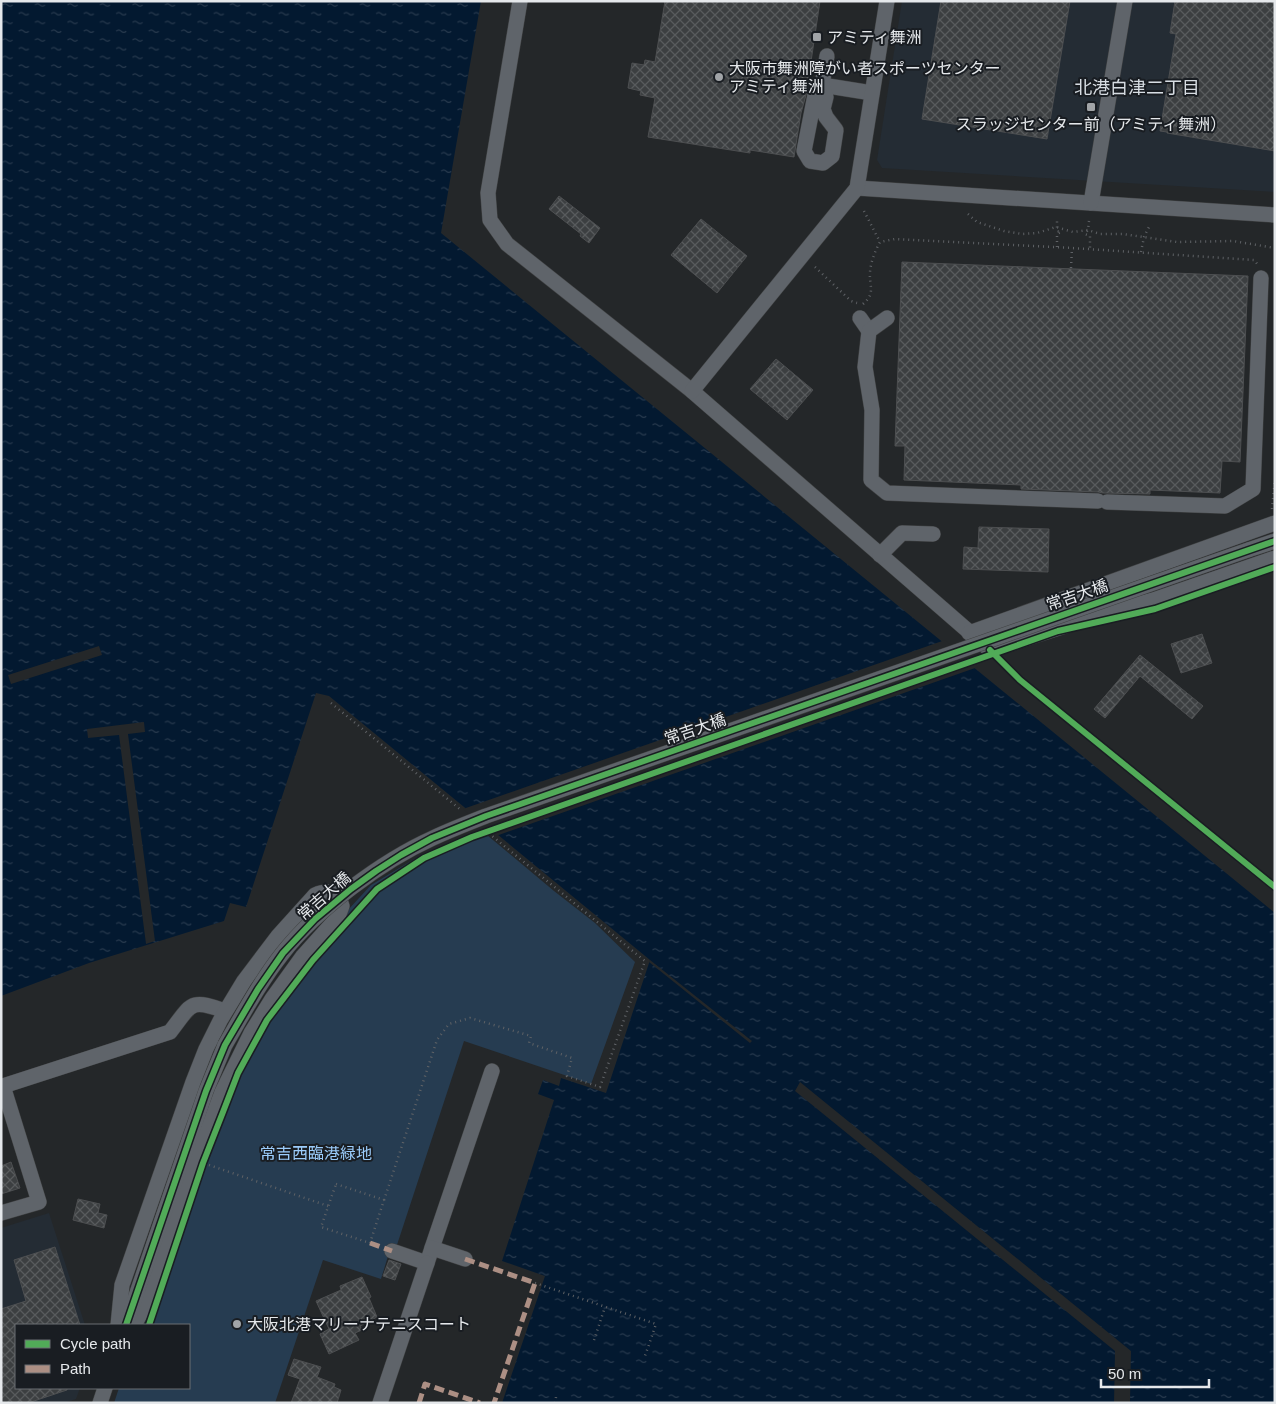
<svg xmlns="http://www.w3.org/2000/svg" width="1276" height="1404" viewBox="0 0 1276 1404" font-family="Helvetica,'Noto Sans JP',sans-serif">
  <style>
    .built { fill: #242c34 }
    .green { fill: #263c51 }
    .water { fill: url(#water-ripples) }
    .pier { fill: #242729 }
    .building { fill: url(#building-cross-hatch); stroke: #4d4f51 }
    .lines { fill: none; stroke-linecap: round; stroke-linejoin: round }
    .minor-casing { stroke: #404243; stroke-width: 16 }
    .path { stroke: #5f6266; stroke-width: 2.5; stroke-dasharray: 1 4; stroke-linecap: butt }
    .minor { stroke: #5f646a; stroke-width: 15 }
    .minor-bridge-casing { stroke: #404243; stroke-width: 16; stroke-linecap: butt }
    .minor-bridge { stroke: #5f646a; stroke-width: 15 }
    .quiet { stroke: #ac8f84; stroke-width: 5; stroke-dasharray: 10 5; stroke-linecap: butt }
    .cycleway-casing { stroke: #191d22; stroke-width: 9 }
    .cycleway { stroke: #51ab58; stroke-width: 6 }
    .poi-dot { fill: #a1a4a7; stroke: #191d22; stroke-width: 2 }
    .labels { text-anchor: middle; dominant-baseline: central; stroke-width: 4; stroke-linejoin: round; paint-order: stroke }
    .poi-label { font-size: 16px; fill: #e5e8eb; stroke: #191d22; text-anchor: start }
    .street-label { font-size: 16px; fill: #e5e8eb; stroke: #191d22 }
    .park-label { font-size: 16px; fill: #9bccfb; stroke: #191d22 }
    .neighbourhood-label { font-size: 18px; fill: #d7dde3; stroke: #191d22 }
  </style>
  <defs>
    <pattern id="water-ripples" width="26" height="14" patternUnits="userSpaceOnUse" patternTransform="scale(1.25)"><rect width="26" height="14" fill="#031930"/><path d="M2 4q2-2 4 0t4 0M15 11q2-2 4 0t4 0" fill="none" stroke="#283a4e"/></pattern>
    <pattern id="building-cross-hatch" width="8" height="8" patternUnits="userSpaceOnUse" patternTransform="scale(1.25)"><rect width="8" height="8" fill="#3c3f41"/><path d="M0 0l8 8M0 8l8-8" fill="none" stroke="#585b5d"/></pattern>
  </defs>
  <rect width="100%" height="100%" fill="#242729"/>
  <g class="built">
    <polygon points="902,1 1275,1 1275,192 882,168 877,160"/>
    <polygon points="49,1213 85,1325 16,1325 16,1388 80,1388 76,1399 64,1403 1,1403 1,1228"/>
  </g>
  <polygon class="green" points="481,830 554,891 595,923 635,962 591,1084 464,1041 393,1257 388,1256 381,1279 323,1260 275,1403 114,1403 119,1388 189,1388 189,1325 144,1325 213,1127 266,1015 348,910 371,885 421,855"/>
  <polygon class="water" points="1,1 481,1 441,233 1275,913 1275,1403 502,1403 545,1276 502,1261 554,1100 538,1094 543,1080 559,1086 561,1078 606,1093 650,960 329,696 316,693 246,907 230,903 224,921 89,963 1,996"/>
  <g class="pier">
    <polygon points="945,640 978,667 496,836 463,809"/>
    <polygon points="99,646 102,655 11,684 8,675"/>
    <polygon points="144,722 145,732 128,734 155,941 146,944 119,735 88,738 87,729"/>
    <polygon points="650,960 752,1041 750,1043 649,962"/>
    <polygon points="800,1082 1131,1351 1130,1403 1114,1403 1115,1351 795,1091"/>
  </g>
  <g class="building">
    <polygon points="665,1 820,1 806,95 801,113 794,157 750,150 750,153 648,137 655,98 640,95 641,91 628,88 632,63 644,65 645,60 655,62"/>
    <polygon points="941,1 1070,1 1047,139 922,119"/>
    <polygon points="1175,1 1275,1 1275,151 1167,133 1167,132 1160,131 1176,34 1170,33"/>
    <polygon points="559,196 600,228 589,243 580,236 581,234 549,209"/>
    <polygon points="701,219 747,256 717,293 671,255"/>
    <polygon points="902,262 1248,276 1240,462 1222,461 1220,493 1150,490 1150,494 1103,493 1098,492 1021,489 1021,485 904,480 905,446 895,446"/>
    <polygon points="776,359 813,390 787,420 750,389"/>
    <polygon points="979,527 1049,529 1048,572 963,569 964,547 978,548"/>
    <polygon points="1202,634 1212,663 1181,673 1171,644"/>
    <polygon points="1140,655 1203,706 1192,719 1140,676 1105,718 1094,709"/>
    <polygon points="11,1162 20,1188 1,1194 1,1166"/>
    <polygon points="78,1199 100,1204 98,1213 107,1215 104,1228 73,1220"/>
    <polygon points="55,1247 80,1325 16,1325 16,1388 67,1388 67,1390 28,1403 1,1403 1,1309 26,1301 14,1260"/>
    <polygon points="389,1260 401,1264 395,1280 383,1276"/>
    <polygon points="362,1277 371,1297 369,1298 377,1317 360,1326 362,1330 355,1333 359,1340 329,1354 320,1334 329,1329 316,1301 341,1290 340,1286"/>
    <polygon points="294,1359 321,1367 317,1377 335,1384 334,1387 341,1390 337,1403 291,1403 300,1379 288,1375"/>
  </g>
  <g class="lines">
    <defs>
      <g id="minor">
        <polyline points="520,1 488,193 490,220 507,244 692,391 990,650 1115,610 1153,600 1275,558"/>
        <polyline points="827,56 822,85 872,93"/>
        <polygon points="822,85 826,97 823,109 826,117 836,130 832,156 823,163 810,161 804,151 815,95"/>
        <polyline points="857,188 1275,215"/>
        <polyline points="1091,203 1125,1"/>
        <polyline points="860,318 869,331"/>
        <polyline points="887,318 869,331 865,367 872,410 871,480 887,493 1098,501"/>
        <polyline points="692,391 857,188 887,1"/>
        <polyline points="1107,502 1225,506 1253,489 1261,278"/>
        <polyline points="1248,550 1275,541"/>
        <polyline points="880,555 902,533 933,534"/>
        <polyline points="969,633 1275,523"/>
        <path d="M1,1213L39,1202L3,1086L170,1032C192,1004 189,998 225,1011"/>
        <polyline points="432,1248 492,1071"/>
        <polyline points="392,1251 427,1263 432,1248 465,1259"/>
        <path d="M118,1325L122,1285L193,1082L206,1049L221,1019L244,981L278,936L315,895C328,889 339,892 342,906L338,917L303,956L272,999L251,1033L222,1092L199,1154L152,1294L134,1325"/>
        <polyline points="126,1325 206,1091 225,1045"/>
        <polyline points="100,1403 105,1388"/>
        <polyline points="380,1403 427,1263"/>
      </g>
    </defs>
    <use href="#minor" class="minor-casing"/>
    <g class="path">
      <polyline points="864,211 880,242"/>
      <polyline points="968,214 977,222 1004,231 1022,234 1037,233 1056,227 1073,232 1088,230 1100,234 1123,234 1177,242 1233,241 1275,248"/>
      <polyline points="1089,221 1088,230 1085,234 1090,236 1090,249"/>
      <polyline points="1057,247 1057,234 1061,232 1057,231 1057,219"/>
      <polyline points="1141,252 1144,237 1150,225"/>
      <polyline points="815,267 851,301 857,303"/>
      <polyline points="1071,268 1072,248"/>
      <path d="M863,304C876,293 869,286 870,272C871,261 875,251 880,242L895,239L1072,248L1254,260L1258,265"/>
      <polyline points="1272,509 1275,479"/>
      <polyline points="331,703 461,810"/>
      <polyline points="209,1165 328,1206"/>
      <polygon points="336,1184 384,1200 370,1243 321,1227"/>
      <polyline points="384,1200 437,1040 449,1024 470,1018 531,1036 529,1043 572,1058 567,1076 600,1087 645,961 486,831"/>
      <polyline points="535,1283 656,1324 645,1356"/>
      <polyline points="594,1340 605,1307"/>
      <polyline points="555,1403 556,1397"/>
    </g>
    <use href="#minor" class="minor"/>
    <defs>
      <path id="minor-bridge" d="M225,1045C243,1014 260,982 282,954C317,909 382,861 433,838C450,830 468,823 486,816L1248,550"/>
    </defs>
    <use href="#minor-bridge" class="minor-bridge-casing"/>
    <use href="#minor-bridge" class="minor-bridge"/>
    <g class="quiet">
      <polyline points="370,1243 392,1251"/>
      <polyline points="465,1259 535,1283 494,1403"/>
      <polyline points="419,1403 425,1384 480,1403"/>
    </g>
    <defs>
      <g id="cycleway">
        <polyline points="990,650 1020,680 1275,887"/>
        <polyline points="126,1325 206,1091 225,1045 258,989 283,953 315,919 351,889 376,871 401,855 432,838 486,816 1275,541"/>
        <polyline points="149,1325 203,1163 223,1112 238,1073 267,1020 313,960 377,889 424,858 472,837 1058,631 1155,609 1275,567"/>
      </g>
    </defs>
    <use href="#cycleway" class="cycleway-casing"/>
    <use href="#cycleway" class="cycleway"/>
  </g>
  <g class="poi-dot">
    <rect x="812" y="32" width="10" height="10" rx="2.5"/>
    <circle cx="719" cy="77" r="5"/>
    <rect x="1086" y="102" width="10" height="10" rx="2.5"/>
    <circle cx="237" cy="1324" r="5"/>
  </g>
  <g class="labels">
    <g class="poi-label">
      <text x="827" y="37">アミティ舞洲</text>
      <text x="729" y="68">大阪市舞洲障がい者スポーツセンター<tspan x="729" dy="18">アミティ舞洲</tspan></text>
      <text x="1091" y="124" text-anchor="middle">スラッジセンター前（アミティ舞洲）</text>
      <text x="247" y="1324">大阪北港マリーナテニスコート</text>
    </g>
    <g class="street-label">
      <text transform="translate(1077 595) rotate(-19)">常吉大橋</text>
      <text transform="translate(695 729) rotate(-19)">常吉大橋</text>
      <text transform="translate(324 896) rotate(-41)">常吉大橋</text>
    </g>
    <g class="park-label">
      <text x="316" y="1153">常吉西臨港緑地</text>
    </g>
    <g class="neighbourhood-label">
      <text x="1137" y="88">北港白津二丁目</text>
    </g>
  </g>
  <rect width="1276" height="1404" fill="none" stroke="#e5e8eb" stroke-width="5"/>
  <rect x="15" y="1324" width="175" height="65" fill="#191d22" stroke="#6b6e72"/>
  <rect x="25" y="1340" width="25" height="8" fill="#51ab58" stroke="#6b6e72"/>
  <text x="60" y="1349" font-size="15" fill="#e5e8eb">Cycle path</text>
  <rect x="25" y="1365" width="25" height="8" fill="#ac8f84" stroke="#6b6e72"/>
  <text x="60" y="1374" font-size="15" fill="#e5e8eb">Path</text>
  <path d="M1101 1379v8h108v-8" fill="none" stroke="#e5e8eb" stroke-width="2.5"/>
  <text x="1108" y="1379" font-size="15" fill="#e5e8eb" stroke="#191d22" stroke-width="4" paint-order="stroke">50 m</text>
</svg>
